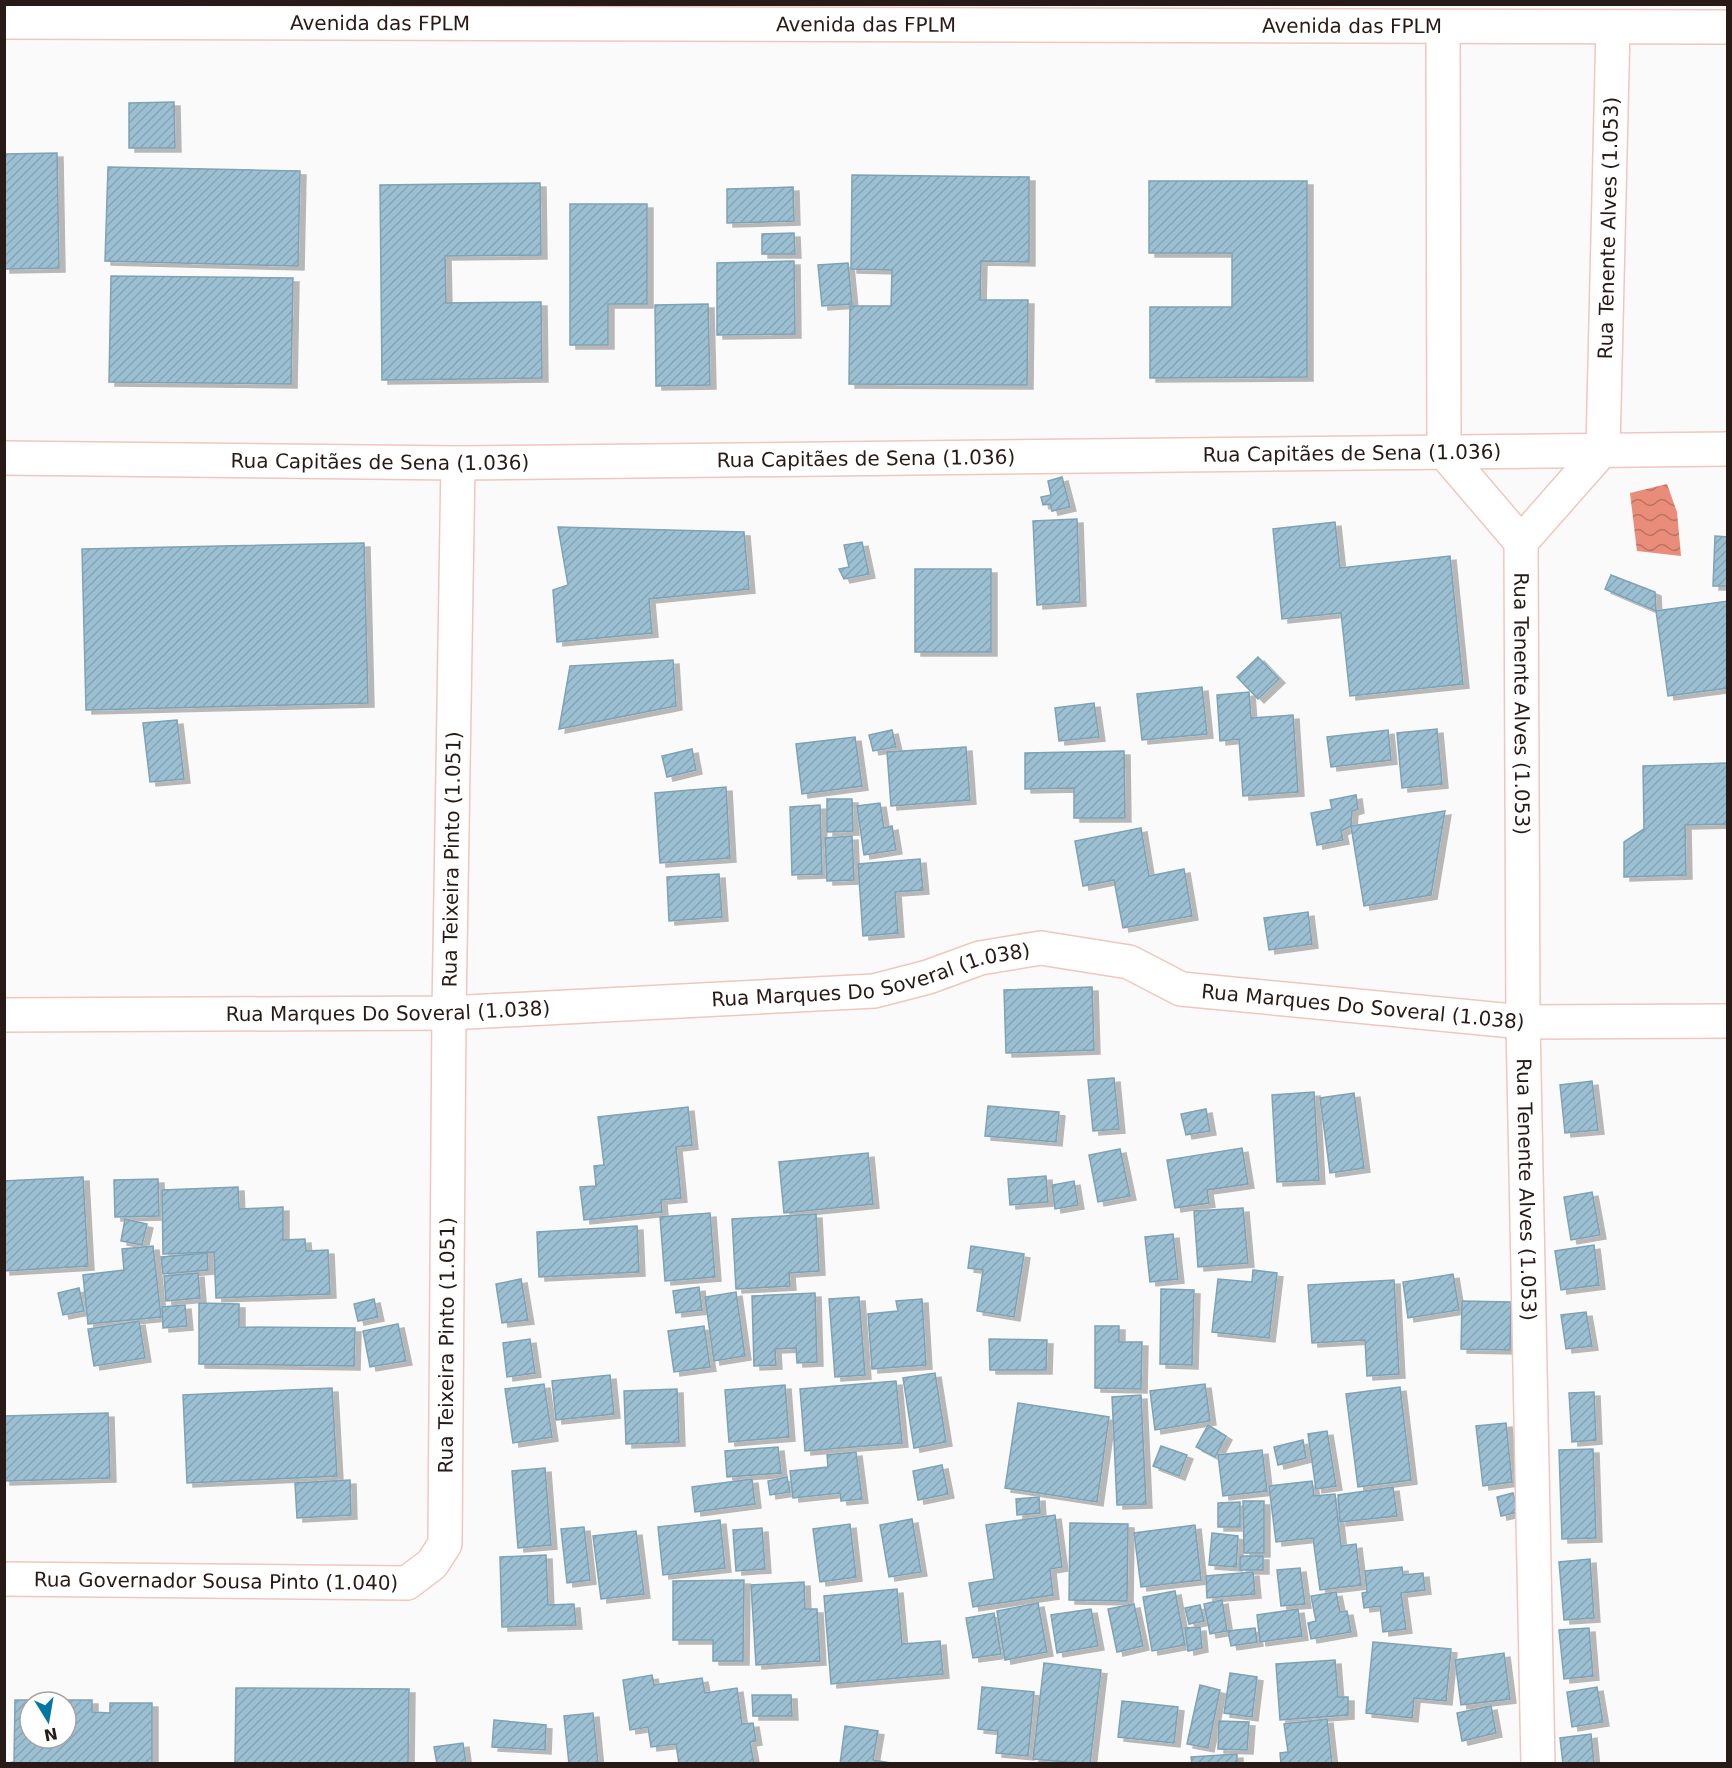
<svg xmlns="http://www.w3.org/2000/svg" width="1732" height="1768" viewBox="0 0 1732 1768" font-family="'DejaVu Sans',sans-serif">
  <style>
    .water { fill: url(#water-waves) }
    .building { fill: url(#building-hatch); stroke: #7fa2b5; stroke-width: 1.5; fill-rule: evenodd; filter: url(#shadow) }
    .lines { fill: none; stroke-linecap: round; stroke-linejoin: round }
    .minor-casing { stroke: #efc7be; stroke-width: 36 }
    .minor { stroke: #fff; stroke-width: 33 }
    .labels { text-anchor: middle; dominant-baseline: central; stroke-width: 4.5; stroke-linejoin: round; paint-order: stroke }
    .street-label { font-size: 20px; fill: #281a17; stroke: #fff }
  </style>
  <defs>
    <pattern id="water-waves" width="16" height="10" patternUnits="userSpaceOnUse" patternTransform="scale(1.5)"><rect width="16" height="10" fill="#e98d7a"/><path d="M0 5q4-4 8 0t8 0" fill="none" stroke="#bd7263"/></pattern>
    <pattern id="building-hatch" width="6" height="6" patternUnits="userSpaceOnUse" patternTransform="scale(1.5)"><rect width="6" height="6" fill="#9cc0d3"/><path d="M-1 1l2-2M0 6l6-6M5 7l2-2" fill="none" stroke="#86a4b4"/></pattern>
    <filter id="shadow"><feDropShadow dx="6" dy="4" stdDeviation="0" flood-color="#0004"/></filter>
  </defs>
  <rect width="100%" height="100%" fill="#fafafa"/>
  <polygon class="water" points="1667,484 1677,512 1681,556 1637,551 1630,493"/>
  <g class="building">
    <polygon points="174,102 175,148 129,148 129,103"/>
    <polygon points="57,153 59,268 4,269 4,154"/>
    <polygon points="108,167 300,171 298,266 105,261"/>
    <polygon points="852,175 1029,177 1029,262 981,261 980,300 1028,300 1027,385 849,384 850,306 891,306 892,270 851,269"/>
    <polygon points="1149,181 1307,181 1307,377 1150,378 1150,307 1232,307 1232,253 1149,253"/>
    <polygon points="540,183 541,255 445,256 446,303 541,302 542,378 382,380 380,185"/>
    <polygon points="793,187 794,221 727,223 727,189"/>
    <polygon points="570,204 647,204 647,304 608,304 608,345 570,345"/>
    <polygon points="794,233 795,254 762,254 762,234"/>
    <polygon points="794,261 795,334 717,335 717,263"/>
    <polygon points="848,263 852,304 822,306 818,265"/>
    <polygon points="111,276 293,278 291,384 109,382"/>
    <polygon points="708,304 710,385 656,386 655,305"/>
    <polygon points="1062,477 1070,507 1052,511 1050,504 1043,505 1041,497 1051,495 1048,481"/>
    <polygon points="1077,519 1080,602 1037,605 1033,521"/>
    <polygon points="1335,522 1340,568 1450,556 1463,684 1350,696 1341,613 1282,619 1273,529"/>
    <polygon points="558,527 744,532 749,589 649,599 652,633 557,642 553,590 568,585"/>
    <polygon points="1715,536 1728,537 1728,586 1713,586"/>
    <polygon points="862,542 869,574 844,579 839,569 849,567 844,545"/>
    <polygon points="364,543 368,703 86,710 82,549"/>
    <rect x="915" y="569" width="76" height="83"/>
    <polygon points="1611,575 1655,592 1656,611 1605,589"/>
    <polygon points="1728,601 1728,688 1668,696 1656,611"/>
    <polygon points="1258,657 1279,679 1258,699 1237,677"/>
    <polygon points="673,660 676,706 559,729 570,666"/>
    <polygon points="1202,687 1207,734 1142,740 1137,694"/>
    <polygon points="1249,692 1251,718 1293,715 1298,792 1243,796 1239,739 1220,741 1217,695"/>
    <polygon points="1094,703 1099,737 1059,741 1055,708"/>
    <polygon points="177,720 184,779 150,782 143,723"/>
    <polygon points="1437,729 1442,784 1402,788 1397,733"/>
    <polygon points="892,730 896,747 873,751 869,735"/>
    <polygon points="1388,730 1391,760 1331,767 1327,737"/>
    <polygon points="855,737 862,786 802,794 796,744"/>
    <polygon points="966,747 970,800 891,806 887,752"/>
    <polygon points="692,749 696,770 667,777 662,756"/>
    <polygon points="1124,751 1125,818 1074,818 1074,788 1025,789 1025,753"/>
    <polygon points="1727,763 1728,824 1685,825 1686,875 1624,877 1624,842 1644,829 1643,766"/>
    <polygon points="726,787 730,858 660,863 655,793"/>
    <polygon points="1356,795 1358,809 1352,811 1351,826 1341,831 1343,840 1317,845 1311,813 1332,809 1330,800"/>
    <polygon points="827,799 852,799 853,831 827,832"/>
    <polygon points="880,803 884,828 892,826 896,850 864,855 857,806"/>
    <polygon points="820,805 822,874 792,875 790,807"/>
    <polygon points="1445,811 1431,895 1364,906 1351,826"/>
    <polygon points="1141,828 1149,876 1184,869 1192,916 1123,928 1114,880 1083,886 1075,841"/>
    <polygon points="852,836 854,880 827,881 825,838"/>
    <polygon points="920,859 923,890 895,892 898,933 863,936 858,864"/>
    <polygon points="719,874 722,917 669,921 667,877"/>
    <polygon points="1308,912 1312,944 1269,950 1264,918"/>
    <polygon points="1092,987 1094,1050 1006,1053 1004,990"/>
    <polygon points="1114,1078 1119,1129 1093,1131 1088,1080"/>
    <polygon points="1592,1081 1598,1130 1565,1133 1560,1085"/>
    <polygon points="1314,1092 1319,1180 1277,1182 1272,1095"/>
    <polygon points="1354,1093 1364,1168 1330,1173 1320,1098"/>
    <polygon points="988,1106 1059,1112 1056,1142 985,1136"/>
    <polygon points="688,1107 692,1145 676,1147 681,1198 661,1200 662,1212 584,1220 580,1187 596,1186 594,1166 604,1165 598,1117"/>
    <polygon points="1206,1109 1210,1131 1186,1135 1181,1114"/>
    <polygon points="1242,1148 1248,1184 1207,1190 1209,1203 1175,1208 1167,1160"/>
    <polygon points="1120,1149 1130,1196 1098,1202 1089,1155"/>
    <polygon points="868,1153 873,1204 784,1213 779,1162"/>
    <polygon points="1046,1176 1048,1202 1010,1205 1008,1179"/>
    <polygon points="83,1177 88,1266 4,1271 4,1181"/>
    <polygon points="158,1179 159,1216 115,1217 114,1180"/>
    <polygon points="1074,1181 1078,1205 1055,1209 1052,1185"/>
    <polygon points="238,1187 239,1209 283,1207 283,1240 305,1239 306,1251 328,1250 330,1294 216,1298 214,1252 163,1254 162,1190"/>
    <polygon points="1592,1192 1600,1235 1571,1240 1564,1197"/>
    <polygon points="1243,1208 1248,1263 1198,1267 1194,1211"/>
    <polygon points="710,1213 715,1277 665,1281 660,1217"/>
    <polygon points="816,1214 819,1271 789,1273 790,1286 736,1289 732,1219"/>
    <polygon points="125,1219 147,1224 142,1245 121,1241"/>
    <polygon points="637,1226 639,1272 539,1277 537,1232"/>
    <polygon points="1173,1234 1178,1279 1150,1282 1145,1237"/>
    <polygon points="1594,1245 1599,1285 1561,1290 1555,1251"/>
    <polygon points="153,1246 161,1317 88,1324 83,1275 124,1270 122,1249"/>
    <polygon points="971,1246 1024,1254 1014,1317 977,1311 983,1270 968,1268"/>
    <polygon points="207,1253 208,1270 163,1274 161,1257"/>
    <polygon points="1253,1270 1277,1273 1269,1338 1212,1332 1218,1279 1252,1282"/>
    <polygon points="198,1273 200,1298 166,1301 164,1276"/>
    <polygon points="1453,1274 1459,1310 1408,1318 1403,1282"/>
    <polygon points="521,1279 528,1320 502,1323 496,1284"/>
    <polygon points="1394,1280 1399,1374 1367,1376 1365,1340 1312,1343 1308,1285"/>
    <polygon points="699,1287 702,1310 676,1313 673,1291"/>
    <polygon points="79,1288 84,1311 63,1315 58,1293"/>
    <polygon points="1161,1289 1194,1290 1192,1365 1160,1364"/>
    <polygon points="736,1292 745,1356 714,1361 705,1297"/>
    <polygon points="815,1293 817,1362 797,1363 796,1348 775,1349 776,1365 754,1366 752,1296"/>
    <polygon points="859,1297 865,1375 835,1377 829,1299"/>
    <polygon points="374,1299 378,1317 358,1321 354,1304"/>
    <polygon points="922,1299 926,1365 872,1369 868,1314 898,1311 896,1301"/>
    <polygon points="1462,1301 1511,1302 1510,1350 1461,1349"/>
    <polygon points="199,1303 239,1304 239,1327 355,1328 354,1366 199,1364"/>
    <polygon points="185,1305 187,1326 163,1328 162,1307"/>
    <polygon points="1586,1312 1592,1346 1566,1349 1561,1315"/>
    <polygon points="139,1321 145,1358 94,1366 88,1329"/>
    <polygon points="398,1324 406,1361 370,1367 363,1331"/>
    <polygon points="704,1326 710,1367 674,1372 668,1331"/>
    <polygon points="1095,1326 1119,1326 1119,1342 1142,1342 1141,1389 1095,1388"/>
    <polygon points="530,1339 535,1373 507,1377 503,1343"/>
    <polygon points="989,1339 1047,1340 1046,1370 990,1370"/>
    <polygon points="935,1373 946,1442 914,1448 903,1378"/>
    <polygon points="610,1375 614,1414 556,1420 552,1381"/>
    <polygon points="896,1381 902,1443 805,1451 800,1389"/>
    <polygon points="544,1384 552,1437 513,1443 505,1389"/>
    <polygon points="1205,1384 1210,1421 1155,1430 1150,1391"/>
    <polygon points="785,1385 789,1437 729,1442 725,1390"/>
    <polygon points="1400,1387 1411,1480 1358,1487 1346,1394"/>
    <polygon points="332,1388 337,1476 187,1483 183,1395"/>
    <polygon points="677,1389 679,1442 626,1444 624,1391"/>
    <polygon points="1594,1392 1596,1440 1572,1442 1569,1393"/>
    <polygon points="1141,1395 1146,1504 1117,1505 1112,1397"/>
    <polygon points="1018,1403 1109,1417 1097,1502 1005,1488"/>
    <polygon points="108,1413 110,1478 4,1481 4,1416"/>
    <polygon points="1506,1423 1512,1482 1483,1486 1476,1426"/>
    <polygon points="1208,1425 1226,1436 1215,1457 1196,1447"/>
    <polygon points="1327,1431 1336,1486 1316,1489 1308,1434"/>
    <polygon points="1303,1440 1306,1458 1278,1465 1274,1447"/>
    <polygon points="1161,1446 1187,1455 1179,1476 1153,1466"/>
    <polygon points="778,1447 781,1473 727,1477 725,1451"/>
    <polygon points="1593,1449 1596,1538 1562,1539 1559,1450"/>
    <polygon points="1262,1450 1267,1491 1223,1496 1218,1455"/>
    <polygon points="856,1452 862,1499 841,1501 840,1493 793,1498 790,1471 828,1467 827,1455"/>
    <polygon points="942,1465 948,1494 918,1500 913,1471"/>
    <polygon points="545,1468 551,1545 518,1548 512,1471"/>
    <polygon points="787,1477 790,1492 770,1495 768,1481"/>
    <polygon points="752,1479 755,1504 695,1512 692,1487"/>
    <polygon points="350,1480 351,1515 297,1518 295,1483"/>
    <polygon points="1312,1481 1314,1496 1335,1494 1341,1546 1356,1544 1361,1585 1320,1590 1313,1538 1276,1542 1269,1486"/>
    <polygon points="1393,1487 1397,1516 1340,1522 1338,1495"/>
    <polygon points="1513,1493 1518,1512 1501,1516 1497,1497"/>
    <polygon points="1039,1497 1040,1513 1017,1515 1016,1499"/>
    <polygon points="1243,1501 1264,1501 1264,1553 1244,1553"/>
    <polygon points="1240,1502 1240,1527 1218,1527 1218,1503"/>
    <polygon points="1055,1515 1062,1567 1050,1569 1053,1595 973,1607 969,1583 994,1579 986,1525"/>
    <polygon points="912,1519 921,1572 889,1577 880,1525"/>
    <polygon points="720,1520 725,1568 663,1575 658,1527"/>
    <polygon points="1070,1523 1128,1524 1127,1601 1069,1600"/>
    <polygon points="850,1524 856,1577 820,1582 813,1529"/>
    <polygon points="1195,1525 1201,1580 1141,1587 1134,1533"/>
    <polygon points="584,1527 590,1580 567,1583 561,1529"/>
    <polygon points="762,1528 765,1569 736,1571 733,1530"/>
    <polygon points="636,1531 644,1594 601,1599 593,1536"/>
    <polygon points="1212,1533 1238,1536 1236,1567 1209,1565"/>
    <polygon points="546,1555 548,1605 574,1604 576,1625 502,1627 500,1557"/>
    <rect x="1240" y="1556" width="23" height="14"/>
    <polygon points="1590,1559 1594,1618 1564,1620 1559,1562"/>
    <polygon points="1402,1567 1403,1575 1423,1573 1425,1590 1401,1593 1406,1629 1383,1632 1380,1606 1364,1608 1362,1593 1367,1592 1365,1571"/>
    <polygon points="1300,1568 1305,1604 1281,1606 1277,1570"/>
    <polygon points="1253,1572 1255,1594 1207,1598 1206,1576"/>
    <polygon points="744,1580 743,1661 713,1661 713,1640 673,1640 673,1581"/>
    <polygon points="804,1582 805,1609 817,1609 820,1661 756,1665 751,1585"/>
    <polygon points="897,1589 902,1644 940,1641 943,1674 831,1684 824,1596"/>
    <polygon points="1175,1591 1185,1645 1152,1651 1143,1597"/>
    <polygon points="1336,1592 1340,1612 1347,1611 1351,1632 1311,1639 1308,1623 1316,1621 1311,1596"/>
    <polygon points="1222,1600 1227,1631 1210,1634 1204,1604"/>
    <polygon points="1038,1603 1047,1652 1005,1660 997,1611"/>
    <polygon points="1134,1604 1143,1646 1117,1652 1108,1609"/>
    <polygon points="1200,1605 1204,1621 1189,1624 1185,1608"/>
    <polygon points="1091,1609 1098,1646 1057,1653 1051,1615"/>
    <polygon points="1298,1609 1302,1636 1260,1642 1257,1615"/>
    <polygon points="994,1613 1001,1654 973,1658 966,1618"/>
    <polygon points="1200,1627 1202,1648 1188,1651 1185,1628"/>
    <polygon points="1255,1628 1257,1642 1231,1646 1228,1631"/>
    <polygon points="1589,1628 1593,1676 1564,1679 1559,1630"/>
    <polygon points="1373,1642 1451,1649 1446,1701 1414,1698 1412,1718 1366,1713"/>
    <polygon points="1504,1653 1510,1699 1461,1705 1455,1660"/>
    <polygon points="1335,1660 1338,1697 1348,1697 1348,1715 1280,1720 1276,1664"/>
    <polygon points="1044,1663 1101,1670 1090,1764 1033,1759"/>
    <polygon points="1230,1673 1257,1677 1252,1717 1224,1713"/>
    <polygon points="652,1675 654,1685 702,1678 705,1693 737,1688 742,1724 753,1723 756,1741 750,1742 754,1764 679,1764 676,1744 651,1747 648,1727 630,1730 623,1680"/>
    <polygon points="1200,1685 1220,1690 1208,1748 1187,1744"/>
    <polygon points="982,1687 1034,1692 1028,1756 996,1753 998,1731 978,1729"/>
    <polygon points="1597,1687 1603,1722 1572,1727 1567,1692"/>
    <polygon points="236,1688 409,1689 408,1764 235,1764"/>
    <polygon points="752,1695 791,1695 792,1716 753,1716"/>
    <path d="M15,1700H92V1712L110,1713V1703H152V1764H4L14,1762ZM30,1702H66V1738H30Z"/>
    <polygon points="1122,1701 1178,1707 1174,1743 1118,1737"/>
    <polygon points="1491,1706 1496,1733 1462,1741 1457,1713"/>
    <polygon points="593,1713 598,1764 569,1764 564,1716"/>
    <polygon points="1327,1719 1332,1764 1281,1764 1280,1753 1288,1752 1284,1724"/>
    <polygon points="494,1720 546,1725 545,1750 492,1747"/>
    <polygon points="1219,1721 1249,1722 1247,1750 1218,1749"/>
    <polygon points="845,1726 878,1731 873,1760 897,1764 840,1764"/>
    <polygon points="1591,1734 1594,1764 1563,1764 1560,1738"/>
    <polygon points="463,1743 466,1764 437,1764 434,1747"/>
    <polygon points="1237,1754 1237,1764 1192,1764 1191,1757"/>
  </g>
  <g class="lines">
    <defs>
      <g id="minor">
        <path id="s1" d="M4,22L1728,27"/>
        <path id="s2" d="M1443,27L1444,452L1521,542L1523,1022L1538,1764"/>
        <path id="s3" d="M4,458L458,463L1728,449"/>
        <path id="s4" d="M1521,542L1603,449L1613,27"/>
        <path id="s5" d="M4,1015L449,1013L874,991L928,977L980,958L1041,948L1129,962L1181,989L1523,1022L1728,1021"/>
        <path id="s6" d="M4,1579L407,1583L432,1564L445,1544L449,1013L458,463"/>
      </g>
    </defs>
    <use href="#minor" class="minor-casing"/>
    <use href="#minor" class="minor"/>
  </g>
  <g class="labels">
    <g class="street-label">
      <text stroke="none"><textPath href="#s1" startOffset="376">Avenida das FPLM</textPath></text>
      <text stroke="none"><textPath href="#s1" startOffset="862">Avenida das FPLM</textPath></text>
      <text stroke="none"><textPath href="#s1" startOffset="1348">Avenida das FPLM</textPath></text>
      <text stroke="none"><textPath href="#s4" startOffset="345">Rua Tenente Alves (1.053)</textPath></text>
      <text stroke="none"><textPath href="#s3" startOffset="1348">Rua Capitães de Sena (1.036)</textPath></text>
      <text stroke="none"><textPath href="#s3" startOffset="862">Rua Capitães de Sena (1.036)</textPath></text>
      <text stroke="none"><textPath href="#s3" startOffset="376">Rua Capitães de Sena (1.036)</textPath></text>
      <text stroke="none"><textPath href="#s2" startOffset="705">Rua Tenente Alves (1.053)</textPath></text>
      <text stroke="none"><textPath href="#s6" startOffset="1143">Rua Teixeira Pinto (1.051)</textPath></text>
      <text stroke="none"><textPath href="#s5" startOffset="870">Rua Marques Do Soveral (1.038)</textPath></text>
      <text stroke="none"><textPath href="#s5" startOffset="1374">Rua Marques Do Soveral (1.038)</textPath></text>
      <text stroke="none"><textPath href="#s5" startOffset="384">Rua Marques Do Soveral (1.038)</textPath></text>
      <text stroke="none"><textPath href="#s2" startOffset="1191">Rua Tenente Alves (1.053)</textPath></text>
      <text stroke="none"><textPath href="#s6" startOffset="657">Rua Teixeira Pinto (1.051)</textPath></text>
      <text stroke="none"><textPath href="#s6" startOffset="212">Rua Governador Sousa Pinto (1.040)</textPath></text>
    </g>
  </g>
  <rect width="1732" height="1768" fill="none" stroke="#281a17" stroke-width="12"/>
  <g transform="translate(48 1720) rotate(169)"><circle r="28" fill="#ffffff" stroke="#a9a3a2" stroke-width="1.5"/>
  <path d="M0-4.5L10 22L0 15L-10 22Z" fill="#0377a0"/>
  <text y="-9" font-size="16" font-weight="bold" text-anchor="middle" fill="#281a17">N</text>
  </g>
</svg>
